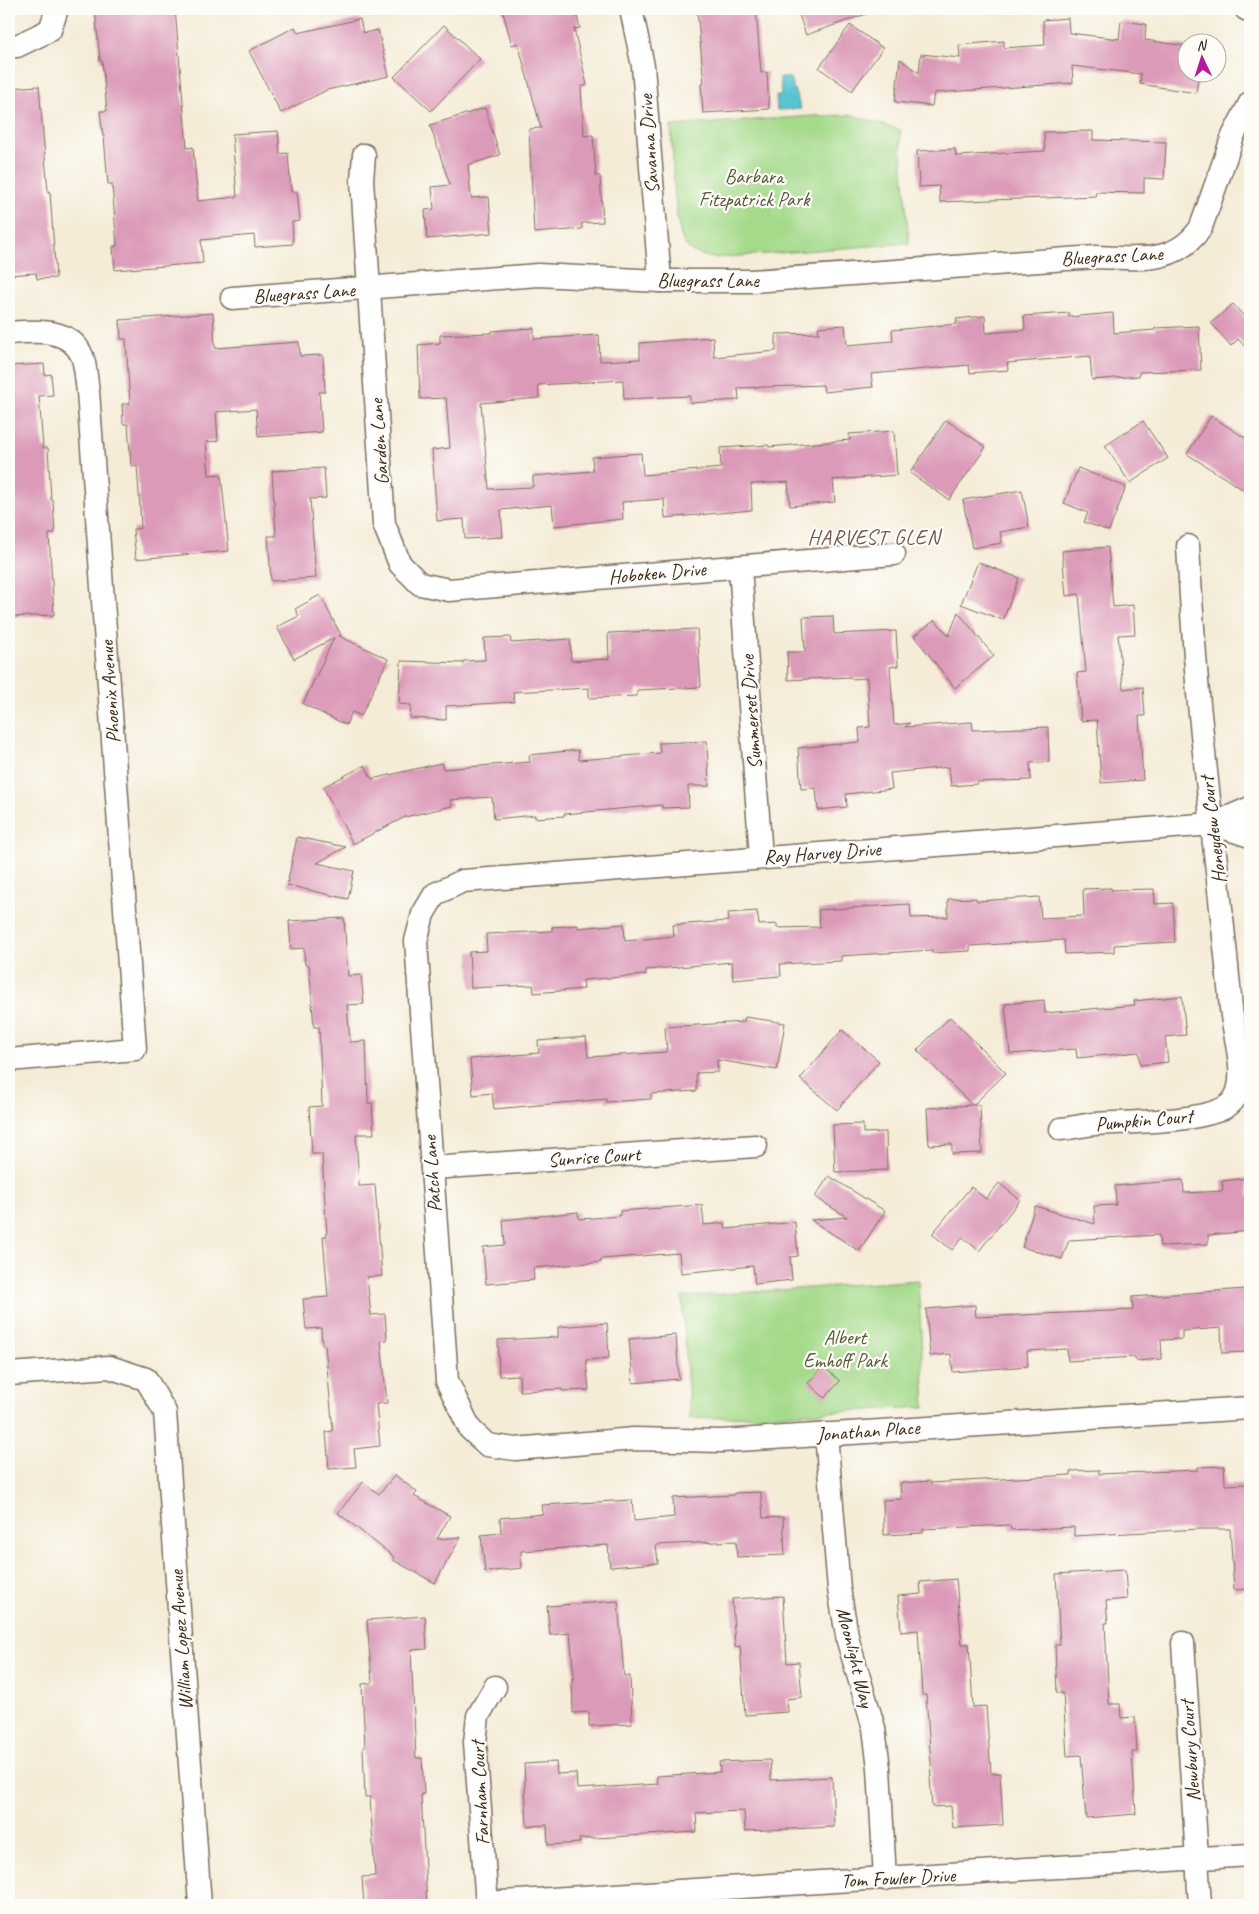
<svg xmlns="http://www.w3.org/2000/svg" width="1259" height="1914" viewBox="0 0 1259 1914" font-family="Caveat,sans-serif">
  <style>
    .green { fill: #a5da8b; stroke: #708254 }
    .water { fill: #59c4d2; stroke: #4a7778 }
    .building { fill: #db9ab8 }
    .lines { fill: none; stroke-linecap: round; stroke-linejoin: round }
    .minor-casing { stroke: #7c6e5f; stroke-width: 25 }
    .minor { stroke: #fff; stroke-width: 22 }
    .labels { text-anchor: middle; dominant-baseline: central; stroke-width: 4.5; stroke-linejoin: round; paint-order: stroke }
    .street-label { font-size: 20px; fill: #3b2a1e; stroke: #fdfcf7 }
    .park-label { font-size: 20px; fill: #565639; stroke: #fdfcf7 }
    .neighbourhood-label { font-size: 21px; letter-spacing: 1px; fill: #735154; stroke: #fdfcf7 }
  </style>
  <rect width="100%" height="100%" fill="#fdfcf7"/>
  <filter id="ink" filterUnits="userSpaceOnUse"><feTurbulence type="fractalNoise" baseFrequency=".02" numOctaves="2"/><feDisplacementMap in="SourceGraphic" scale="10" xChannelSelector="R" yChannelSelector="G"/><feConvolveMatrix kernelMatrix="1 2 1 2 8 2 1 2 1" color-interpolation-filters="sRGB"/></filter>
  <filter id="wash" filterUnits="userSpaceOnUse"><feTurbulence type="fractalNoise" baseFrequency=".0096" numOctaves="4" result="noise"/><feDisplacementMap in="SourceGraphic" scale="20" xChannelSelector="R" yChannelSelector="G"/><feGaussianBlur stdDeviation="1.12" result="paint"/><feColorMatrix in="noise" values="0 0 0 0 0 0 0 0 0 0 0 0 0 0 0 0 0 1.4 0 .05"/><feComposite in="paint" operator="in"/></filter>
  <g filter="url(#wash)">
    <rect width="100%" height="100%" fill="#f5ecd8"/>
    <g class="green">
      <path d="M852,115L900,130L909,243L714,258C704,256 693,254 686,246C673,230 673,150 671,126L813,116Z"/>
      <polygon points="918,1280 925,1407 690,1419 682,1297"/>
    </g>
    <polygon class="water" points="780,78 790,78 801,109 777,110 776,96 781,96"/>
    <g id="blocks">
      <g class="building">
        <polygon points="95,9 175,9 187,148 193,147 198,201 237,197 232,134 278,131 280,154 288,153 291,192 297,192 300,221 292,222 293,244 255,247 254,235 201,240 203,263 115,270 113,247 117,246 112,184 108,184 104,136 103,136 100,111 107,111 102,61 100,61"/>
        <polygon points="502,9 575,9 580,28 574,29 587,85 581,87 584,136 593,135 596,176 600,176 603,222 582,223 582,229 534,233 529,129 541,128 518,43 512,45"/>
        <polygon points="697,9 756,9 761,73 767,72 769,109 703,113 701,84 704,84"/>
        <polygon points="797,9 871,9 872,12 806,35"/>
        <polygon points="1068,18 1069,33 1119,39 1121,21 1146,24 1145,40 1186,46 1186,72 1199,72 1196,93 1140,84 1141,74 1072,66 1073,83 934,93 932,106 895,102 900,59 919,73 921,54 960,58 959,45 1004,41 1004,48 1045,45 1043,20"/>
        <polygon points="360,19 363,33 378,30 389,76 327,90 281,113 249,51 295,27 298,33"/>
        <polygon points="444,25 480,59 431,111 394,77"/>
        <polygon points="850,25 883,48 852,91 819,68"/>
        <polygon points="39,86 48,192 50,192 56,278 37,279 36,273 9,275 9,88"/>
        <polygon points="485,108 500,155 468,165 471,198 489,197 492,233 427,239 425,210 434,209 432,187 450,185 430,125"/>
        <polygon points="1093,131 1093,140 1166,142 1164,179 1144,178 1144,193 1095,192 1096,196 940,202 939,186 919,187 917,151 955,149 956,156 1045,151 1044,132"/>
        <polygon points="1233,304 1250,323 1250,352 1238,339 1231,346 1211,323"/>
        <polygon points="213,313 215,348 299,342 300,356 323,355 325,392 319,392 322,432 258,437 256,409 216,412 218,441 206,442 209,475 221,474 229,551 136,559 133,529 141,528 140,508 137,466 131,466 128,424 123,424 122,404 130,404 126,339 121,339 120,320"/>
        <polygon points="1069,313 1069,317 1113,313 1114,333 1155,330 1155,328 1199,326 1201,370 1139,372 1139,376 1092,380 1090,356 1007,363 1008,370 970,373 969,365 871,374 873,387 824,392 823,385 738,388 739,400 690,403 690,396 624,399 623,380 538,385 539,398 481,403 489,489 533,487 533,476 593,471 592,457 641,453 643,475 721,468 720,448 768,445 769,447 850,440 849,434 894,431 897,475 833,480 835,502 790,506 788,482 751,484 752,510 665,518 664,499 622,502 623,519 554,526 552,505 501,510 503,537 465,539 464,519 437,521 432,450 450,448 446,398 420,399 418,345 440,343 440,335 492,333 492,331 534,328 534,339 599,335 600,361 640,359 640,343 713,337 714,357 776,351 776,334 819,333 818,327 845,325 847,345 893,341 892,330 957,324 956,319 985,316 986,333 1025,330 1024,316"/>
        <polygon points="44,364 45,375 51,374 53,395 39,396 43,448 48,448 51,500 53,500 55,533 49,534 54,615 9,617 9,366"/>
        <polygon points="1211,416 1250,441 1250,494 1187,454"/>
        <polygon points="946,420 986,447 949,500 910,473"/>
        <polygon points="1143,421 1168,458 1130,483 1105,446"/>
        <polygon points="324,468 326,498 310,499 316,578 271,581 268,536 276,536 272,471"/>
        <polygon points="1078,468 1126,487 1109,531 1084,522 1088,513 1064,503"/>
        <polygon points="1022,490 1029,527 1000,532 1002,543 972,548 963,500"/>
        <polygon points="1108,547 1113,607 1133,605 1135,634 1118,635 1123,689 1143,687 1145,716 1139,716 1143,780 1101,783 1097,720 1081,721 1077,673 1086,672 1079,594 1066,596 1062,551"/>
        <polygon points="978,562 1019,578 1003,620 961,604"/>
        <polygon points="320,595 341,635 339,636 388,659 361,716 352,712 346,725 303,704 334,638 294,659 277,627 299,616 295,609"/>
        <polygon points="958,612 994,656 955,688 914,636 935,620 949,636"/>
        <polygon points="833,616 834,634 896,631 898,666 890,667 894,725 910,723 905,727 972,722 973,730 1048,727 1049,762 1030,763 1031,780 977,782 977,784 951,786 949,767 890,773 892,789 846,794 847,807 818,810 816,788 801,789 798,748 860,742 859,728 870,727 867,678 851,679 850,677 788,680 787,652 805,652 803,617"/>
        <polygon points="697,629 701,687 637,690 637,696 589,698 589,688 513,692 514,702 446,706 446,720 410,718 411,705 399,704 401,661 463,663 463,661 485,660 484,638 510,637 511,643 570,639 571,661 609,659 608,633"/>
        <polygon points="707,741 709,786 688,786 689,807 662,808 662,805 564,814 564,816 535,818 535,815 494,819 492,797 450,800 452,806 405,817 353,844 323,787 365,765 372,779 441,763 443,769 530,762 529,755 578,750 579,760 660,753 659,743"/>
        <polygon points="297,837 346,847 317,863 354,871 348,899 287,885"/>
        <polygon points="1111,888 1111,890 1154,889 1155,904 1173,903 1175,942 1114,945 1114,952 1065,954 1064,940 970,946 970,951 932,953 932,950 841,956 841,961 780,964 781,976 733,980 732,962 646,970 646,975 583,980 584,989 534,993 533,985 471,988 469,952 487,951 486,934 552,931 552,927 578,925 578,928 624,924 625,941 674,936 673,925 729,921 728,913 757,911 759,925 777,924 777,928 820,927 818,910 910,904 911,918 948,917 948,899 976,898 977,901 1039,897 1041,918 1084,916 1083,889"/>
        <polygon points="344,918 348,976 361,975 364,1004 347,1005 350,1042 366,1041 368,1103 372,1103 374,1134 356,1134 359,1186 375,1185 382,1276 367,1277 371,1315 385,1314 387,1340 381,1341 387,1403 376,1404 380,1446 354,1449 356,1467 329,1469 326,1432 333,1431 325,1345 322,1345 321,1328 306,1329 303,1299 328,1297 323,1236 327,1236 322,1154 312,1154 309,1107 322,1106 319,1027 314,1027 309,965 305,965 304,948 291,949 289,921"/>
        <polygon points="1182,996 1186,1035 1165,1037 1168,1062 1140,1065 1139,1052 1077,1058 1076,1049 1010,1054 1005,1004 1044,1000 1045,1013 1135,1005 1134,1001"/>
        <polygon points="745,1017 785,1023 777,1070 717,1060 718,1072 696,1073 697,1091 651,1094 651,1099 606,1102 606,1099 494,1109 492,1093 473,1095 470,1059 539,1053 538,1041 586,1037 588,1057 667,1052 665,1027 744,1022"/>
        <polygon points="950,1017 1006,1073 973,1105 980,1105 982,1153 952,1154 952,1144 929,1145 927,1108 972,1105 917,1050"/>
        <polygon points="842,1030 879,1061 837,1110 800,1079"/>
        <polygon points="863,1124 863,1133 886,1132 887,1170 835,1172 833,1125"/>
        <polygon points="829,1176 885,1211 859,1251 811,1220 847,1217 815,1197"/>
        <polygon points="1247,1178 1249,1195 1250,1195 1250,1231 1208,1235 1208,1244 1160,1246 1159,1235 1069,1240 1062,1259 1022,1247 1035,1206 1095,1224 1094,1206 1116,1205 1115,1186 1183,1180 1184,1193 1223,1191 1222,1181"/>
        <polygon points="999,1183 1020,1200 979,1251 963,1237 952,1250 932,1234 971,1187 986,1199"/>
        <polygon points="702,1205 704,1225 725,1223 726,1229 795,1222 798,1256 790,1257 792,1280 755,1284 753,1266 681,1273 679,1253 601,1259 601,1262 533,1268 534,1280 486,1284 483,1247 505,1245 503,1220 578,1212 579,1219 620,1216 620,1211"/>
        <polygon points="1246,1289 1249,1352 1222,1353 1221,1328 1182,1331 1182,1339 1161,1340 1162,1359 1136,1361 1135,1357 1068,1361 1067,1349 1027,1351 1028,1366 953,1372 951,1354 930,1356 926,1309 975,1305 976,1317 1133,1310 1132,1297"/>
        <polygon points="607,1323 609,1358 586,1360 589,1390 562,1391 562,1389 520,1391 519,1375 499,1376 498,1340 558,1337 558,1327"/>
        <polygon points="676,1335 679,1379 633,1383 629,1339"/>
        <polygon points="823,1366 840,1381 825,1398 808,1383"/>
        <polygon points="1224,1466 1225,1485 1247,1484 1250,1589 1234,1590 1230,1529 1200,1529 1074,1536 1074,1527 1011,1530 1010,1525 923,1529 923,1533 884,1535 883,1500 901,1499 900,1483 930,1481 930,1483 1071,1475 1071,1471 1099,1470 1099,1474 1198,1470 1198,1467"/>
        <polygon points="395,1475 417,1492 414,1496 450,1516 437,1539 461,1537 435,1583 393,1560 394,1557 338,1513 363,1482 379,1494"/>
        <polygon points="761,1492 763,1518 783,1517 785,1555 737,1557 736,1541 656,1545 658,1563 610,1567 608,1545 521,1551 522,1568 485,1572 481,1535 501,1533 500,1518 543,1514 542,1505 632,1500 634,1521 674,1517 673,1498 734,1495 734,1493"/>
        <polygon points="1125,1570 1127,1599 1106,1601 1108,1623 1105,1623 1109,1704 1120,1704 1121,1718 1135,1717 1137,1752 1132,1752 1136,1814 1086,1818 1081,1755 1067,1756 1063,1693 1057,1693 1055,1645 1060,1645 1056,1574"/>
        <polygon points="956,1579 962,1644 969,1644 973,1707 986,1706 991,1773 1000,1773 1003,1825 953,1828 951,1806 932,1807 930,1777 932,1777 926,1695 922,1695 918,1630 901,1632 898,1596 921,1594 920,1582"/>
        <polygon points="783,1596 787,1663 799,1662 802,1697 787,1699 788,1712 745,1715 740,1646 735,1647 732,1599"/>
        <polygon points="618,1601 624,1676 630,1676 632,1724 589,1726 589,1712 573,1713 572,1678 574,1678 570,1633 550,1635 547,1606"/>
        <polygon points="425,1616 427,1649 411,1650 416,1758 422,1758 424,1794 421,1794 427,1905 364,1905 362,1877 375,1876 370,1797 365,1797 363,1747 365,1747 362,1684 372,1683 367,1620"/>
        <polygon points="770,1760 771,1780 832,1777 834,1827 745,1831 744,1811 696,1813 697,1832 579,1839 580,1843 548,1845 547,1825 527,1826 524,1764 556,1762 557,1774 576,1773 577,1789 658,1784 657,1776 720,1772 719,1762"/>
      </g>
    </g>
  </g>
  <g filter="url(#ink)">
    <use href="#blocks" fill-opacity="0" stroke="#7c6e5f" stroke-width="1"/>
    <g class="lines">
      <defs>
        <g id="minor">
          <polyline points="631,9 643,66 660,281"/>
          <polyline points="1246,9 1250,11"/>
          <polyline points="9,46 17,46 50,30 57,9"/>
          <polyline points="364,155 362,180 384,524 400,564 420,584 449,590 894,554"/>
          <path d="M232,298L538,275L660,281H751L1096,257C1136,258 1176,266 1201,227L1233,136L1250,103"/>
          <path d="M9,333C34,331 70,327 82,356C86,366 86,380 88,391L135,1049L9,1060"/>
          <polyline points="740,567 761,857"/>
          <polyline points="1250,808 1213,824 463,881 435,894 423,914 416,941 447,1381 470,1429 487,1445 515,1449 634,1439 722,1441 1250,1408"/>
          <polyline points="1213,824 1250,836"/>
          <path d="M1061,1129C1072,1128 1084,1125 1095,1124C1125,1122 1211,1123 1231,1103C1251,1083 1233,1034 1231,1008C1222,907 1209,806 1199,704C1194,652 1191,599 1188,546"/>
          <polyline points="432,1168 756,1146"/>
          <polyline points="9,1374 109,1367 146,1379 165,1412 200,1905"/>
          <polyline points="826,1434 839,1589 848,1641 874,1728 879,1768 885,1879"/>
          <polyline points="1183,1643 1200,1905"/>
          <polyline points="486,1903 1250,1855"/>
          <polyline points="487,1905 475,1742 478,1716 495,1687"/>
        </g>
      </defs>
      <use href="#minor" class="minor-casing"/>
      <use href="#minor" class="minor"/>
    </g>
  </g>
  <g class="labels">
    <g class="street-label">
      <text transform="translate(649 144) rotate(-94)">Savanna Drive</text>
      <text transform="translate(1112 256) rotate(-3)">Bluegrass Lane</text>
      <text x="708" y="280">Bluegrass Lane</text>
      <text transform="translate(304 293) rotate(-4)">Bluegrass Lane</text>
      <text transform="translate(379 442) rotate(-94)">Garden Lane</text>
      <text transform="translate(657 573) rotate(-5)">Hoboken Drive</text>
      <text transform="translate(110 692) rotate(-94)">Phoenix Avenue</text>
      <text transform="translate(751 712) rotate(-94)">Summerset Drive</text>
      <text transform="translate(1213 830) rotate(-97)">Honeydew Court</text>
      <text transform="translate(822 853) rotate(-4)">Ray Harvey Drive</text>
      <text transform="translate(1144 1120) rotate(-5)">Pumpkin Court</text>
      <text transform="translate(594 1157) rotate(-4)">Sunrise Court</text>
      <text transform="translate(432 1174) rotate(-94)">Patch Lane</text>
      <text transform="translate(868 1431) rotate(-4)">Jonathan Place</text>
      <text transform="translate(181 1640) rotate(-94)">William Lopez Avenue</text>
      <text transform="translate(855 1657) rotate(76)">Moonlight Way</text>
      <text transform="translate(1190 1751) rotate(-94)">Newbury Court</text>
      <text transform="translate(480 1793) rotate(-93)">Farnham Court</text>
      <text transform="translate(898 1878) rotate(-3)">Tom Fowler Drive</text>
    </g>
    <g class="park-label">
      <text x="754" y="176">Barbara<tspan x="754" dy="23">Fitzpatrick Park</tspan></text>
      <text x="845" y="1337">Albert<tspan x="845" dy="23">Emhoff Park</tspan></text>
    </g>
    <g class="neighbourhood-label">
      <text x="874" y="537">HARVEST GLEN</text>
    </g>
  </g>
  <rect width="1259" height="1914" fill="none" stroke="#fdfcf7" stroke-width="30"/>
  <g transform="translate(1202 58) rotate(356)"><circle r="24" fill="#fdfcf7" stroke="#afa8a0"/>
  <path d="M0-4L9 19L0 12L-9 19Z" fill="#b5179e"/>
  <text y="-8" font-size="14" font-weight="bold" text-anchor="middle" fill="#3b2a1e">N</text>
  </g>
</svg>
